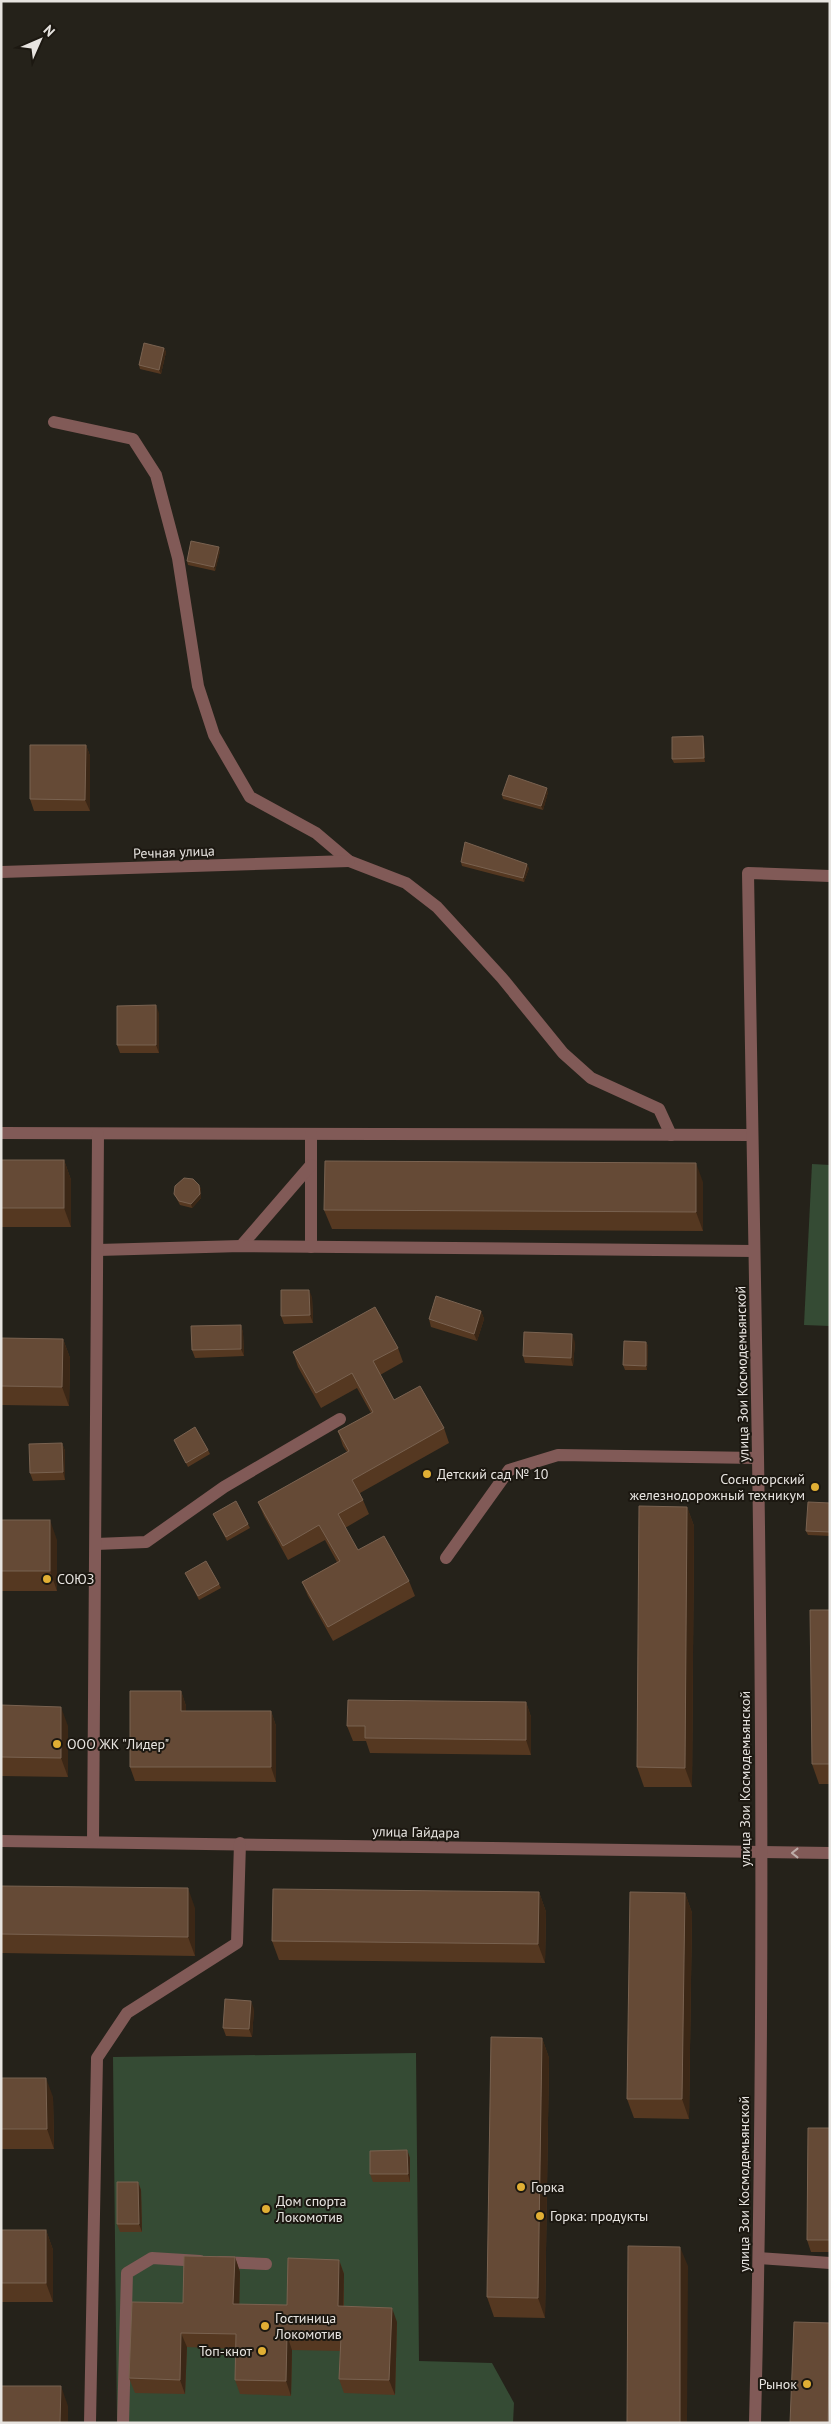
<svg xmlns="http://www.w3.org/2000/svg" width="831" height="2424" viewBox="0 0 831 2424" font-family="'PT Sans',sans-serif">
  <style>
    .green { fill: #354b34 }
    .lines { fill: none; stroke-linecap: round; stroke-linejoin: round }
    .minor { stroke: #815a57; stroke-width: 12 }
    .wall { fill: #553821 }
    .shaded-wall { fill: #3b2716 }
    .building { fill: #654a36; stroke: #796250 }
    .oneway { stroke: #beada9 }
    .poi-dot { fill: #e1af34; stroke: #1c1811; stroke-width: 2 }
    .labels { text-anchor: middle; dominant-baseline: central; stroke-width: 4; stroke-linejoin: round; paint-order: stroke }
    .street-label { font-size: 14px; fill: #e7e4e0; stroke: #1c1811 }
    .poi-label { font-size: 14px; fill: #e7e4e0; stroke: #1c1811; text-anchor: start }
  </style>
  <rect width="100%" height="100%" fill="#25221a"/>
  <g class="green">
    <polygon points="812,1164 830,1165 830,1326 804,1325"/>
    <polygon points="416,2053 419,2361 492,2363 514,2403 513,2423 117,2423 113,2057"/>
  </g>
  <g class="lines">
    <g class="minor">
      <polyline points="54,422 133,439 156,475 178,558 198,686 214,735 250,797 316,833 349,861 406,883 437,907 502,978 563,1053 591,1078 659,1109 671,1135"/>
      <polyline points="1,872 349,861"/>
      <polyline points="1,1133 752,1135"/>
      <polyline points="311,1134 311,1247"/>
      <polyline points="241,1246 311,1165"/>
      <polyline points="98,1250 241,1246 754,1251"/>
      <polyline points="96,1544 146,1542 224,1487 340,1419"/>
      <polyline points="446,1558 509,1470 558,1455 758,1458"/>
      <polyline points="1,1841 830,1853"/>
      <polyline points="93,1842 98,1134"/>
      <polyline points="759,2258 830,2263"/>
      <polyline points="220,2262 266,2264"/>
      <polyline points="90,2423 97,2058 127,2013 237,1943 240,1843"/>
      <polyline points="123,2423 127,2273 152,2258 200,2261"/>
      <path d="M755,2423C763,2101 763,1779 758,1457C755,1262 751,1067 748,873L830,876"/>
    </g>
  </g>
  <g class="wall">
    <polygon points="164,348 166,352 161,374 140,369 139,365"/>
    <polygon points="220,551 215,571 188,565 187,561"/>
    <polygon points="703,736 704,740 705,762 674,763 672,759"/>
    <polygon points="86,745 90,756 90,811 34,811 30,799"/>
    <polygon points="548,792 543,810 503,799 502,795"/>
    <polygon points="461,862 529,868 524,882 462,866"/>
    <polygon points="159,1013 159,1053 120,1053 117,1045"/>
    <polygon points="1,1160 64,1160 71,1180 71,1227 1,1227"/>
    <polygon points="703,1182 703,1231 332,1229 324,1210"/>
    <polygon points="199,1185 201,1189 201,1198 192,1208 180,1205 174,1194"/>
    <polygon points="312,1297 313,1323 284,1324 281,1316"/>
    <polygon points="481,1311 484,1319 477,1341 431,1327 429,1319"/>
    <polygon points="241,1325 243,1333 244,1356 195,1358 192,1350"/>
    <polygon points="1,1338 63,1339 70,1358 69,1406 1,1405"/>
    <polygon points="575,1342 573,1366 525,1363 523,1356"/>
    <polygon points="646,1342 648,1346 647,1370 625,1370 623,1365"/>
    <polygon points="398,1348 403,1362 380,1375 394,1400 444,1428 449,1443 360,1493 369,1514 345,1528 358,1550 409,1581 415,1596 333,1641 308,1596 302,1582 337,1562 325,1540 288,1560 264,1516 258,1502 347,1452 343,1446 338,1431 371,1413 357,1388 321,1408 298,1367 293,1352"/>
    <polygon points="174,1440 208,1450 210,1454 188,1467"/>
    <polygon points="62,1443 65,1451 65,1480 33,1481 30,1473"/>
    <polygon points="830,1503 830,1536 808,1535 806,1531"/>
    <polygon points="687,1507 694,1526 692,1787 644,1787 637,1767"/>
    <polygon points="213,1514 248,1524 250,1528 227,1541"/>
    <polygon points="1,1520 57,1540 57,1591 1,1591"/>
    <polygon points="185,1573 219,1584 221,1588 199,1600"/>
    <polygon points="830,1610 830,1784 819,1784 812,1764"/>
    <polygon points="181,1691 186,1706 186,1711 271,1711 276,1726 276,1782 135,1781 130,1767"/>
    <polygon points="526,1702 531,1717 531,1755 370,1753 366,1741 353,1741 347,1726"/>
    <polygon points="1,1705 68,1726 68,1777 1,1776"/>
    <polygon points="1,1886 195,1908 195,1956 1,1953"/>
    <polygon points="539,1892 546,1912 545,1963 279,1960 272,1941"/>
    <polygon points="685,1893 692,1913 689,2119 634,2118 627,2099"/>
    <polygon points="254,2009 252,2037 226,2036 223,2028"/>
    <polygon points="542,2038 549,2058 545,2318 494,2317 487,2297"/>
    <polygon points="1,2078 53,2097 54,2149 1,2149"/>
    <polygon points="830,2128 830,2252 811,2252 807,2240"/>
    <polygon points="407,2150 410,2158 410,2182 373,2182 370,2174"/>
    <polygon points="138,2182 141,2190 142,2232 120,2232 117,2224"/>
    <polygon points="1,2230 46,2230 53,2250 53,2302 1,2302"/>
    <polygon points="235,2257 240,2272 239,2304 287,2305 339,2260 344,2274 344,2306 397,2322 395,2395 344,2393 339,2379 340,2351 292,2350 291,2396 240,2394 235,2380 236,2349 187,2347 185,2394 135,2393 129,2378 183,2303"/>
  </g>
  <g class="shaded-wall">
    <polygon points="164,348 166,352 161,374 159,370"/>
    <polygon points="219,547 220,551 215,571 214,567"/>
    <polygon points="703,736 704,740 705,762 704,758"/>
    <polygon points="86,745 90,756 90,811 85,800"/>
    <polygon points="547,788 548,792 543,810 541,806"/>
    <polygon points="527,864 529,868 524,882 523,878"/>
    <polygon points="156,1005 159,1013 159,1053 156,1045"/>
    <polygon points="64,1160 71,1180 71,1227 64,1208"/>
    <polygon points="696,1163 703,1182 703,1231 696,1212"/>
    <polygon points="199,1185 201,1189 201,1198 192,1208 191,1204"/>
    <polygon points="309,1290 312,1297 313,1323 310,1315"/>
    <polygon points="481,1311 484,1319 477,1341 474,1334"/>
    <polygon points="241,1325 243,1333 244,1356 241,1349"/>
    <polygon points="572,1334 575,1342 573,1366 571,1358"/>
    <polygon points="63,1339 70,1358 69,1406 62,1387"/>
    <polygon points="646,1342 648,1346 647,1370 646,1366"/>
    <polygon points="62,1443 65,1451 65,1480 63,1472"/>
    <polygon points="687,1507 694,1526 692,1787 685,1768"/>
    <polygon points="50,1520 57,1540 57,1591 50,1571"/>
    <polygon points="181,1691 186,1706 186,1726 181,1711"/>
    <polygon points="526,1702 531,1717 531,1755 526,1740"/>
    <polygon points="61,1707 68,1726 68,1777 61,1758"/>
    <polygon points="271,1711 276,1726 276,1782 271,1767"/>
    <polygon points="188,1888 195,1908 195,1956 188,1937"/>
    <polygon points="539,1892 546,1912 545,1963 538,1944"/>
    <polygon points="685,1893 692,1913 689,2119 682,2099"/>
    <polygon points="251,2001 254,2009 252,2037 249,2029"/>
    <polygon points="542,2038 549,2058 545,2318 538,2298"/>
    <polygon points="46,2078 53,2097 54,2149 47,2129"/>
    <polygon points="407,2150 410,2158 410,2182 408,2174"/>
    <polygon points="138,2182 141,2190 142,2232 139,2224"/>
    <polygon points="46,2230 53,2250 53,2302 46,2283"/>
    <polygon points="680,2247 688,2266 687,2423 680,2423"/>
    <polygon points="235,2257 240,2272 239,2318 233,2304"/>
    <polygon points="339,2260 344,2274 343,2321 338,2306"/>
    <polygon points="392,2308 397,2322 395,2395 389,2380"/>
    <polygon points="181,2333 187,2347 185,2394 180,2380"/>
    <polygon points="287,2335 292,2350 291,2396 286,2381"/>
    <polygon points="830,2351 830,2423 828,2423"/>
    <polygon points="61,2386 68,2406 68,2423 60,2423"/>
  </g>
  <g class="building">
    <polygon points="144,343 164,348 159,370 139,365"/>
    <polygon points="191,541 219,547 214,567 187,561"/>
    <polygon points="703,736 704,758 672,759 672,737"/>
    <polygon points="30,745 86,745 85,800 30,799"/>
    <polygon points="509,775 547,788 541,806 502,795"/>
    <polygon points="465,842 527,864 523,878 461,862"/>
    <polygon points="156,1005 156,1045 117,1045 117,1006"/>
    <rect x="1" y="1160" width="63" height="48"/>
    <polygon points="325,1161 696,1163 696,1212 324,1210"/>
    <polygon points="184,1178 193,1179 199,1185 200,1194 191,1204 179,1201 174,1194 175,1186"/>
    <polygon points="281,1290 309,1290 310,1315 281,1316"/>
    <polygon points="436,1296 481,1311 474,1334 429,1319"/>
    <polygon points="375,1307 398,1348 373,1361 394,1400 420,1386 444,1428 352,1480 363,1500 338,1514 358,1550 384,1536 409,1581 328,1627 302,1582 340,1561 319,1525 283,1546 258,1502 349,1451 338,1431 373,1412 352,1373 316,1393 293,1352"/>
    <polygon points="241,1325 241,1349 192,1350 191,1326"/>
    <polygon points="524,1332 572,1334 571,1358 523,1356"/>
    <polygon points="1,1338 63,1339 62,1387 1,1386"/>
    <polygon points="624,1341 646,1342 646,1366 623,1365"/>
    <polygon points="195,1427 208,1450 186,1463 174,1440"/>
    <polygon points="62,1443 63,1472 30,1473 29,1444"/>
    <polygon points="236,1501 248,1524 226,1537 213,1514"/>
    <polygon points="808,1502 830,1503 830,1532 806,1531"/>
    <polygon points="639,1506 687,1507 685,1768 637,1767"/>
    <rect x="1" y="1520" width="49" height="51"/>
    <polygon points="206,1561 219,1584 198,1596 185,1573"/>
    <polygon points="810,1610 830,1610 830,1764 812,1764"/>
    <polygon points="130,1691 181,1691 181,1711 271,1711 271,1767 130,1767"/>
    <polygon points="348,1700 526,1702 526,1740 365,1738 365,1726 347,1726"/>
    <polygon points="1,1705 61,1707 61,1758 1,1757"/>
    <polygon points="1,1886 188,1888 188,1937 1,1934"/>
    <polygon points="273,1889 539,1892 538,1944 272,1941"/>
    <polygon points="630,1892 685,1893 682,2099 627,2099"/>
    <polygon points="225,1999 251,2001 249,2029 223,2028"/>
    <polygon points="491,2037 542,2038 538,2298 487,2297"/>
    <polygon points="1,2078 46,2078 47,2129 1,2129"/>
    <polygon points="808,2128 830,2128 830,2240 807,2240"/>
    <polygon points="407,2150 408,2174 370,2174 370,2151"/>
    <polygon points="117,2182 138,2182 139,2224 117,2224"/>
    <rect x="1" y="2230" width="45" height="53"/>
    <polygon points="628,2246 680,2247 680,2423 627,2423"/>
    <polygon points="184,2256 235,2257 233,2304 287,2305 288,2258 339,2260 338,2306 392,2308 389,2380 339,2379 341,2337 287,2335 286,2381 235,2380 236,2334 181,2333 180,2380 129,2378 132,2302 183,2303"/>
    <polygon points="794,2322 830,2323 828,2423 790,2423"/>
    <polygon points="1,2386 61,2386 60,2423 1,2423"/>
  </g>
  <defs><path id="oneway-chevron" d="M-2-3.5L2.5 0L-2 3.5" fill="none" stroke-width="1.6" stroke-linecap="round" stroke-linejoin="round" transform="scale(1.25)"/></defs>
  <use class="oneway" href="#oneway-chevron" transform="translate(795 1853) rotate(-180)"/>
  <g class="poi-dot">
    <circle cx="427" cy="1474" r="5"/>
    <circle cx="815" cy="1487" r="5"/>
    <circle cx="47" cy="1579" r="5"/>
    <circle cx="57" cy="1744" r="5"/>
    <circle cx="521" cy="2187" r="5"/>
    <circle cx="266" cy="2209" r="5"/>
    <circle cx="540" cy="2216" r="5"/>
    <circle cx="265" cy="2326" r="5"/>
    <circle cx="262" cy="2351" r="5"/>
    <circle cx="807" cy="2384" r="5"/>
  </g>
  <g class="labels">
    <g class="street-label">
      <text transform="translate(174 852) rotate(-2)">Речная улица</text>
      <text transform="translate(742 1374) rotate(-91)">улица Зои Космодемьянской</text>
      <text transform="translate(745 1779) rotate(-90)">улица Зои Космодемьянской</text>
      <text transform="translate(416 1832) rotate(1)">улица Гайдара</text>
      <text transform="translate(744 2184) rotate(-90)">улица Зои Космодемьянской</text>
    </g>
    <g class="poi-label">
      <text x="437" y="1474">Детский сад № 10</text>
      <text x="805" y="1479" text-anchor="end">Сосногорский<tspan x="805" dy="16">железнодорожный техникум</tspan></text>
      <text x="57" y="1579">СОЮЗ</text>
      <text x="67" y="1744">ООО ЖК "Лидер"</text>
      <text x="531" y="2187">Горка</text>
      <text x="276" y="2201">Дом спорта<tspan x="276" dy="16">Локомотив</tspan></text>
      <text x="550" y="2216">Горка: продукты</text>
      <text x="275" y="2318">Гостиница<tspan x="275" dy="16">Локомотив</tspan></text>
      <text x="252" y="2351" text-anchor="end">Топ-кнот</text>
      <text x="797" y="2384" text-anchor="end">Рынок</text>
    </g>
  </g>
  <rect width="831" height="2424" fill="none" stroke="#e7e4e0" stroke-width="5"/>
  <g transform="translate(40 40) rotate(45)" stroke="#1c1811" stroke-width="4" paint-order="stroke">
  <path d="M0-4L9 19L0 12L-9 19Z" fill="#e7e4e0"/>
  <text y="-8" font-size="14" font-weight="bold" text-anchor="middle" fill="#e7e4e0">N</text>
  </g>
</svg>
